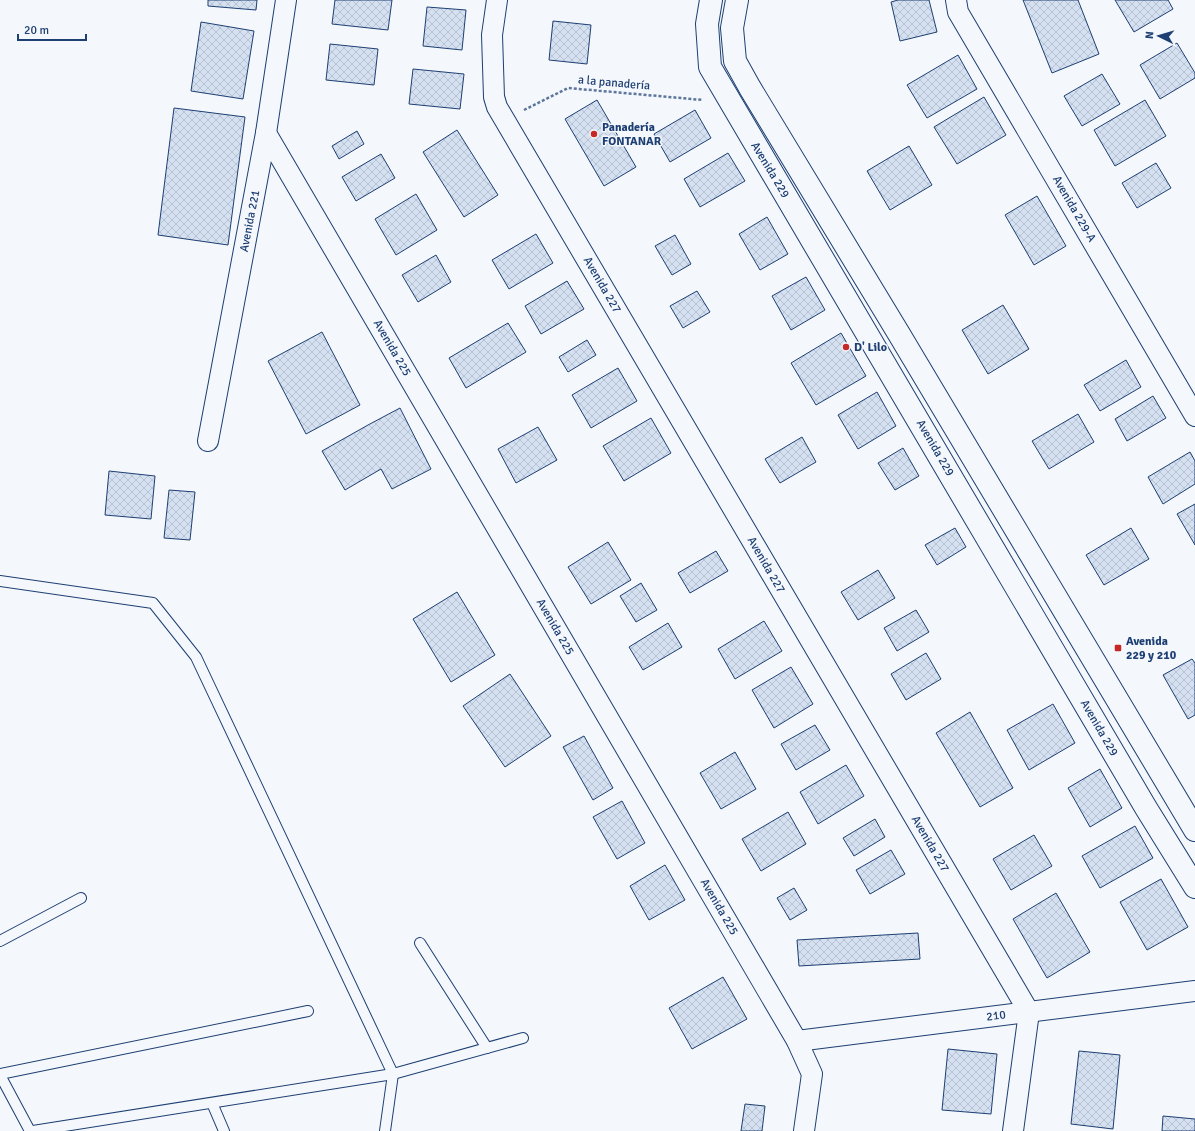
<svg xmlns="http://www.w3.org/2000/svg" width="1195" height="1131" viewBox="0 0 1195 1131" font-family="Signika,sans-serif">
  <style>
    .building { fill: url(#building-cross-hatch); stroke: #1d3f73 }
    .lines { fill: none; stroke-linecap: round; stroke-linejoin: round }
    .lane-casing { stroke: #1d3f73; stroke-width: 12 }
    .street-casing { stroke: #1d3f73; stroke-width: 22 }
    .secondary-casing { stroke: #1d3f73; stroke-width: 24 }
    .path { stroke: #5e769c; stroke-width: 2.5; stroke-dasharray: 3 2; stroke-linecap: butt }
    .lane { stroke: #f4f7fb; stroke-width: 10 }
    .street { stroke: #f4f7fb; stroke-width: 20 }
    .secondary { stroke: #f4f7fb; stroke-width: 22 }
    .poi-dot { fill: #c62828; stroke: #f4f7fb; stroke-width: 1.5 }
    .labels { text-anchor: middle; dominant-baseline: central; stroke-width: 3; stroke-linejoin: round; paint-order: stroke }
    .street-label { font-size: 12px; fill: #1d3f73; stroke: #f4f7fb }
    .poi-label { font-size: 12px; font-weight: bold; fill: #1d3f73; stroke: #f4f7fb; text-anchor: start }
  </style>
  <defs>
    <pattern id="building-cross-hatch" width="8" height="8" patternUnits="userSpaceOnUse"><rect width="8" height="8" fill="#d5e0f0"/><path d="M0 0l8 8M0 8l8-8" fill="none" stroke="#b6c1d1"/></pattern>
  </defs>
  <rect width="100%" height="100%" fill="#f4f7fb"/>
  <g class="building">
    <polygon points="208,0 257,0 256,10 208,6"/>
    <polygon points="335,0 392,0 388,30 332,24"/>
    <polygon points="898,0 929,0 937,32 900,41 891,2"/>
    <polygon points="1023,0 1078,0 1099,54 1052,73"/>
    <polygon points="1115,0 1168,0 1173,9 1134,32"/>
    <polygon points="427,7 466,10 462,50 423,46"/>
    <polygon points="553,21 591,25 587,64 549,60"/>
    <polygon points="201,22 254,31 243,99 191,91"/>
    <polygon points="1177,43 1195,73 1195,78 1160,99 1140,65"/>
    <polygon points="330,44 378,49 374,85 326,80"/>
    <polygon points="958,55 977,89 927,118 907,85"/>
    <polygon points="413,69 464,74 460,109 409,104"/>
    <polygon points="1102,74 1120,104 1082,126 1064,96"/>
    <polygon points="984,97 1006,135 957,164 934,127"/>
    <polygon points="597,100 636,167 604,186 565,119"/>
    <polygon points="1145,100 1166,136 1115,166 1094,130"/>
    <polygon points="174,108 245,117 228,245 158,235"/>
    <polygon points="695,110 711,138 670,162 654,134"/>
    <polygon points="457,130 498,195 464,217 423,152"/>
    <polygon points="357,131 364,144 339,159 332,146"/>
    <polygon points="909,146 932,185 890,210 867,171"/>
    <polygon points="728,153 745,181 700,207 684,179"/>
    <polygon points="381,154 395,178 356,201 342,177"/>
    <polygon points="1156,163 1171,188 1137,208 1122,183"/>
    <polygon points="416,194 437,230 396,255 375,219"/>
    <polygon points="1037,196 1066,246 1034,265 1005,215"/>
    <polygon points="767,217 788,254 760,270 739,234"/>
    <polygon points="536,234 553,263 509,289 492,260"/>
    <polygon points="675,235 691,264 672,275 655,246"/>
    <polygon points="436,255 451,282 418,302 402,275"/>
    <polygon points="806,277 825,310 791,330 772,296"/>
    <polygon points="567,281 584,309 541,334 525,306"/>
    <polygon points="697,291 710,312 683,328 670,306"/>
    <polygon points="1003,305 1029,349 988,374 962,330"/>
    <polygon points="508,323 526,352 466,388 449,358"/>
    <polygon points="322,332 360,405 306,434 268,361"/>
    <polygon points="841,333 866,376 816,405 791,363"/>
    <polygon points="587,340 596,355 568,372 559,357"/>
    <polygon points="1126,360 1141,387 1100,411 1084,385"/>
    <polygon points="618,368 637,401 591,428 572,395"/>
    <polygon points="877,392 896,426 858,449 838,415"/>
    <polygon points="1153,396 1166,418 1127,441 1115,419"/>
    <polygon points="400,408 431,469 392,489 381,469 345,490 322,451 368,425"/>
    <polygon points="1078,414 1094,442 1049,469 1032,441"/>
    <polygon points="651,418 671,453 624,481 603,446"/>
    <polygon points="538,427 557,460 516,483 498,449"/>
    <polygon points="802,437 816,462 780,483 765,459"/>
    <polygon points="903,448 919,476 895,490 878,463"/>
    <polygon points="1190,452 1195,461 1195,484 1163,504 1148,477"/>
    <polygon points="109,471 155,476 151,519 105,515"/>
    <polygon points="169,490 195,492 190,540 164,538"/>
    <polygon points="1195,504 1195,545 1177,514"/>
    <polygon points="955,528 966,547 937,565 925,545"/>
    <polygon points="1131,528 1149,559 1104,585 1086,555"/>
    <polygon points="608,542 631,580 591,604 568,567"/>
    <polygon points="716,551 728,571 690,593 678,573"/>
    <polygon points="878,570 895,598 858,620 841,592"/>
    <polygon points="641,583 657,610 636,622 620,596"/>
    <polygon points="457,592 495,655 451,682 413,619"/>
    <polygon points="916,610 929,632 897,651 884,628"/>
    <polygon points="764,621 782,651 735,679 718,649"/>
    <polygon points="668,623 682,647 643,670 629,647"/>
    <polygon points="926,653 941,679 906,700 891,674"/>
    <polygon points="1192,659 1195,663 1195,715 1188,719 1163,675"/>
    <polygon points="791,667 813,704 774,728 752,690"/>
    <polygon points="510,674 551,736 505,767 463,706"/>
    <polygon points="1053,704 1075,743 1029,770 1007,730"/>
    <polygon points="970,712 1013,788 980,807 936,733"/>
    <polygon points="815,725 830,750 796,770 781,744"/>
    <polygon points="584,736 613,788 593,800 563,747"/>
    <polygon points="735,752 756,789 721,809 700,773"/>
    <polygon points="846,765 864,796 818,824 800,792"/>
    <polygon points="1100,769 1122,808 1090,827 1068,788"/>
    <polygon points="622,801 645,843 617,859 593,817"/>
    <polygon points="788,812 806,844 761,871 742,839"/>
    <polygon points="875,819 885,837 854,856 843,838"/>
    <polygon points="1135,826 1153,858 1100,888 1082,856"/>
    <polygon points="1034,835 1052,866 1011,890 993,859"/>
    <polygon points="891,850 905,874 870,894 856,870"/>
    <polygon points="665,865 685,900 649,920 630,886"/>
    <polygon points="1161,879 1188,927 1147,950 1120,902"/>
    <polygon points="794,888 807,910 790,920 777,898"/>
    <polygon points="1056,893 1090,952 1047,978 1013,919"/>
    <polygon points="918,933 920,959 799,966 797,940"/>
    <polygon points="723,977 747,1019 692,1049 669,1008"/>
    <polygon points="948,1049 997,1054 991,1114 942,1110"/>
    <polygon points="1079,1051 1120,1055 1113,1129 1071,1124"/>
    <polygon points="745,1104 765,1106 762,1131 741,1131"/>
    <polygon points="1163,1116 1195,1119 1195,1131 1162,1131"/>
  </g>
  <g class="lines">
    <defs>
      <g id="lane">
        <polyline points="0,581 153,603 196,657 393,1074 385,1131"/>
        <polyline points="0,941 81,898"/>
        <polyline points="420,943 487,1048"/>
        <polyline points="0,1074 308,1011"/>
        <polyline points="0,1075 30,1131"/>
        <polyline points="212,1103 224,1131"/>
        <polyline points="33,1131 393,1074 523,1038"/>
      </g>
      <g id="street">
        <polyline points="497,0 492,35 494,97 497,107 1029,1012 1013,1131"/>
        <polyline points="956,0 958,12 1195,416"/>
        <polyline points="266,133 797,1041 812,1074 804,1131"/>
        <polyline points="208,441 266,133 286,0"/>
        <polyline points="797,1041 1195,991"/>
      </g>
      <g id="secondary">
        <polyline points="711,0 707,24 710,67 1146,808 1195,887"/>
        <polyline points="737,0 732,28 735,61 750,88 899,334 1195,830"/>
      </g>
    </defs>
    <use href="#lane" class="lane-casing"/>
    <use href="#street" class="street-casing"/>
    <use href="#secondary" class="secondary-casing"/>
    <polyline class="path" points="524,110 568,88 703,100"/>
    <use href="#lane" class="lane"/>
    <use href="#street" class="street"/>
    <use href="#secondary" class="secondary"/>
  </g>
  <g class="poi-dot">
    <circle cx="594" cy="134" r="4"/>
    <circle cx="846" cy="347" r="4"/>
    <rect x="1114" y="644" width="8" height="8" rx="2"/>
  </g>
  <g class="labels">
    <g class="street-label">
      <text transform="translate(614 83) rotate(5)">a la panadería</text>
      <text transform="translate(770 170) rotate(59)">Avenida 229</text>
      <text transform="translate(1074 209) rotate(60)">Avenida 229-A</text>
      <text transform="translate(250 221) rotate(-79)">Avenida 221</text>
      <text transform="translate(602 285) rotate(60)">Avenida 227</text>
      <text transform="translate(392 348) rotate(60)">Avenida 225</text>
      <text transform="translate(935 448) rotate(60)">Avenida 229</text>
      <text transform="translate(766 565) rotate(60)">Avenida 227</text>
      <text transform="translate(555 627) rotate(60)">Avenida 225</text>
      <text transform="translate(1099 728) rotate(60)">Avenida 229</text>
      <text transform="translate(930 844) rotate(60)">Avenida 227</text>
      <text transform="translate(719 907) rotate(60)">Avenida 225</text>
      <text transform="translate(996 1016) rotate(-7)">210</text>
    </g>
    <g class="poi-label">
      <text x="602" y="127">Panadería<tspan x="602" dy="14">FONTANAR</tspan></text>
      <text x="854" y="347">D' Lilo</text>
      <text x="1126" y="641">Avenida<tspan x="1126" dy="14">229 y 210</tspan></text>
    </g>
  </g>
  <g transform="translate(1159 36) rotate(275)" stroke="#f4f7fb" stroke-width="3" paint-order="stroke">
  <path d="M0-3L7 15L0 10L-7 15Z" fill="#1d3f73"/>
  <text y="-6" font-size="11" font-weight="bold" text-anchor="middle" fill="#1d3f73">N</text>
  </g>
  <path d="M18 34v6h68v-6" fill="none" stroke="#1d3f73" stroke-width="2"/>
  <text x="24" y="34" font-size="12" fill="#1d3f73" stroke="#f4f7fb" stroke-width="3" paint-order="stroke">20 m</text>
</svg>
